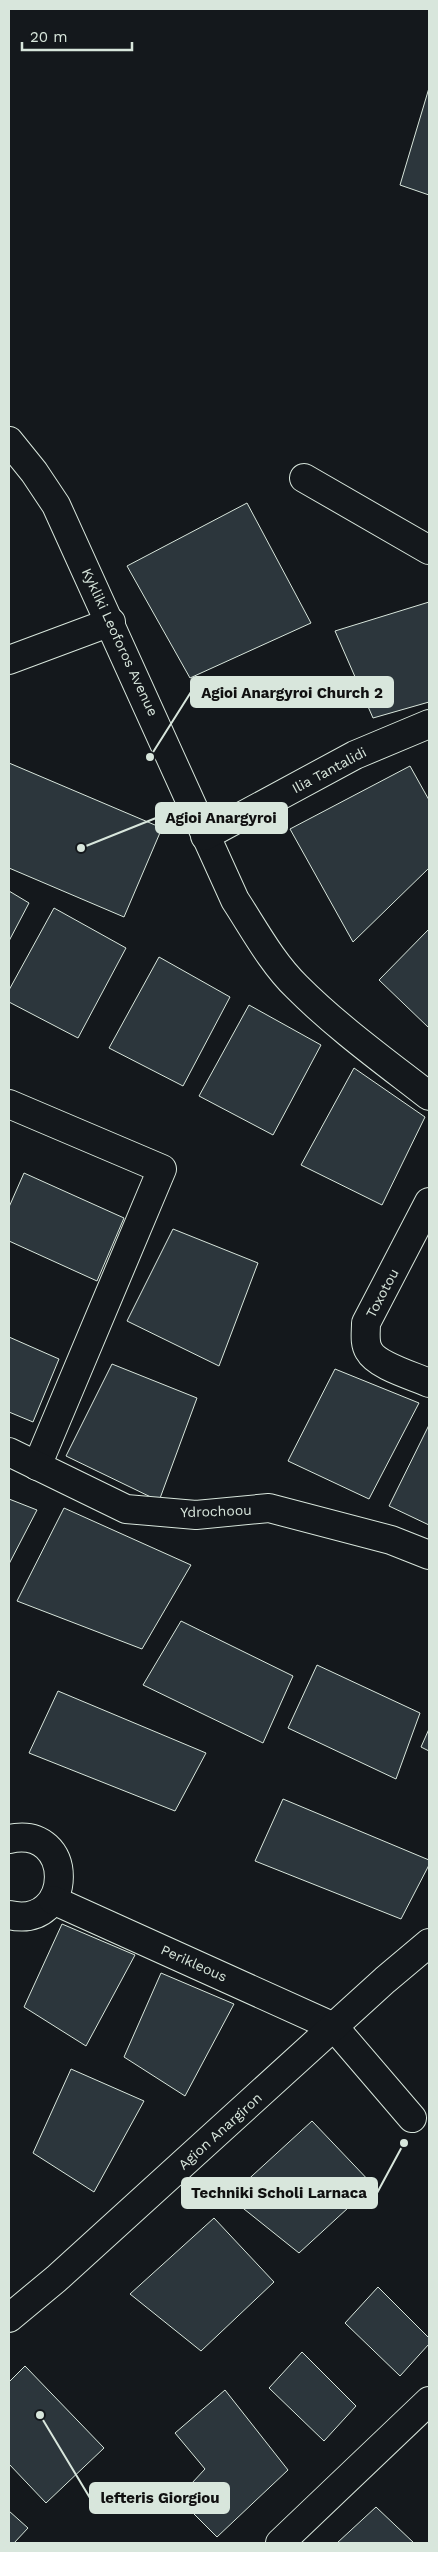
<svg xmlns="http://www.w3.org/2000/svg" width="438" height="2552" viewBox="0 0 438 2552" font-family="'Work Sans',sans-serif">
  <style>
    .building { fill: #2c363c; stroke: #d8e6dc }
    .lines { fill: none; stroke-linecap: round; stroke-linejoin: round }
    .minor-casing { stroke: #d8e6dc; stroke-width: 30 }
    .minor { stroke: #14181c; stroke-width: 28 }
    .labels { text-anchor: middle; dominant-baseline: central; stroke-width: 4; stroke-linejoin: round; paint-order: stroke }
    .street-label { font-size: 14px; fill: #d8e6dc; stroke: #14181c }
    .leader { fill: none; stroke: #d8e6dc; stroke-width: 2 }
    .callout-dot { fill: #d8e6dc; stroke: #14181c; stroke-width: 2 }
    .callout { fill: #d8e6dc; stroke: #d8e6dc; stroke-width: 2 }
    .callout-label { font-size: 15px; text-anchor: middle; font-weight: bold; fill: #111 }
  </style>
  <rect width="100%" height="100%" fill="#14181c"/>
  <g class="building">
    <polygon points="429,88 429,195 400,185"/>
    <polygon points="247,503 311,623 190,678 127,566"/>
    <polygon points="429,602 429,702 373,718 335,631"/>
    <polygon points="9,763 162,828 124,917 9,868"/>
    <polygon points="410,766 429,800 429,868 353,942 290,829"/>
    <polygon points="9,891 29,903 9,941"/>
    <polygon points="54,908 126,948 78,1038 9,1002 9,990"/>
    <polygon points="429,929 429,1028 379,980"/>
    <polygon points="159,957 230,997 183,1086 109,1048"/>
    <polygon points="249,1005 321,1045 273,1135 199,1096"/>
    <polygon points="354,1068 425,1117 382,1205 301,1165"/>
    <polygon points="24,1173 124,1218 97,1281 9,1241 9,1207"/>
    <polygon points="173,1229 258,1263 219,1366 127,1321"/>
    <polygon points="9,1337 59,1359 33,1422 9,1412"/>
    <polygon points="112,1364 197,1398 159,1501 66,1456"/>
    <polygon points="335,1369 419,1403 369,1499 288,1461"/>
    <polygon points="429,1425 429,1525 389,1506"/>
    <polygon points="9,1499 37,1510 9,1564"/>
    <polygon points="64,1508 191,1565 142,1649 17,1601"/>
    <polygon points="181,1621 293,1676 263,1743 143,1685"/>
    <polygon points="317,1665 420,1713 396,1779 288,1728"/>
    <polygon points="58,1691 206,1753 175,1811 29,1753"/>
    <polygon points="429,1729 429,1751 421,1747"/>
    <polygon points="283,1799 429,1860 429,1865 401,1919 255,1861"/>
    <polygon points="62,1924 135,1955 86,2046 24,2007"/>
    <polygon points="161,1973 234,2004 185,2096 124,2057"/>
    <polygon points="71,2069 144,2101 94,2192 33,2153"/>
    <polygon points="312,2121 373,2185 299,2253 229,2197"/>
    <polygon points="214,2218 274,2282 201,2351 130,2294"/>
    <polygon points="378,2287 429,2338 429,2344 400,2376 345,2323"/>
    <polygon points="302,2352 356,2406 324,2441 269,2388"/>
    <polygon points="25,2366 104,2448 46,2503 9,2464 9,2382"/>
    <polygon points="225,2390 288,2470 217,2537 178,2498 205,2469 175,2433"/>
    <polygon points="376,2507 414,2543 337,2543"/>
    <polygon points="9,2511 28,2528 14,2543 9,2543"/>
  </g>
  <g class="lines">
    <defs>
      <g id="minor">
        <path d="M9,441L34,472L56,505L235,900C254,929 272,963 297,987C337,1027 384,1061 429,1096"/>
        <polyline points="304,478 429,550"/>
        <polyline points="9,660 111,622"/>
        <polyline points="205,836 355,755 429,724"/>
        <polyline points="9,1104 162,1169 37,1466"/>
        <path d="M429,1202L366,1323C366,1333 364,1343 369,1351C377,1366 414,1376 429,1383"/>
        <polyline points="9,1452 126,1509 196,1515 269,1508 391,1540 429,1555"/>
        <path d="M9,1839C76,1824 75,1930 9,1915"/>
        <polyline points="53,1900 334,2027 412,2118"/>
        <polyline points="9,2318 56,2279 385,1980 429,1943"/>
        <polyline points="280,2543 429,2401"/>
      </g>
    </defs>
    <use href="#minor" class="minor-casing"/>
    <use href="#minor" class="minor"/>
  </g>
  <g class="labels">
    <g class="street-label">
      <text transform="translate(120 642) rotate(65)">Kykliki Leoforos Avenue</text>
      <text transform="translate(329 770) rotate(-28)">Ilia Tantalidi</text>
      <text transform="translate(382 1293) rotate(-62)">Toxotou</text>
      <text transform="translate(216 1511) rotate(-2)">Ydrochoou</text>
      <text transform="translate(194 1963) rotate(24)">Perikleous</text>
      <text transform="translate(220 2131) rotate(-42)">Agion Anargiron</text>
    </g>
  </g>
  <path class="leader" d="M150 757L191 692M81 848L156 818M404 2143L377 2193M40 2415L90 2498"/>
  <g class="callout-dot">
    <circle cx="150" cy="757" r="5"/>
    <circle cx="81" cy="848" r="5"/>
    <circle cx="404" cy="2143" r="5"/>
    <circle cx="40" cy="2415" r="5"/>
  </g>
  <g class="callout">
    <rect x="191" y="677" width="202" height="30" rx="5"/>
    <rect x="156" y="803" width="131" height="30" rx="5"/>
    <rect x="182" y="2178" width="195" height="30" rx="5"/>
    <rect x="90" y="2483" width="139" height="30" rx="5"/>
  </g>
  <g class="callout-label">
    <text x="292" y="698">Agioi Anargyroi Church 2</text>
    <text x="221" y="823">Agioi Anargyroi</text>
    <text x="279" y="2198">Techniki Scholi Larnaca</text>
    <text x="160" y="2503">lefteris Giorgiou</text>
  </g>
  <rect width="438" height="2552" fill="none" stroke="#d8e6dc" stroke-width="20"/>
  <path d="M22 42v8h110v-8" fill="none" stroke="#d8e6dc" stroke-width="2.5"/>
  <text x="30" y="42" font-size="15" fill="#d8e6dc" stroke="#14181c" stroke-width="4" paint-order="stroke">20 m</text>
</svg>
